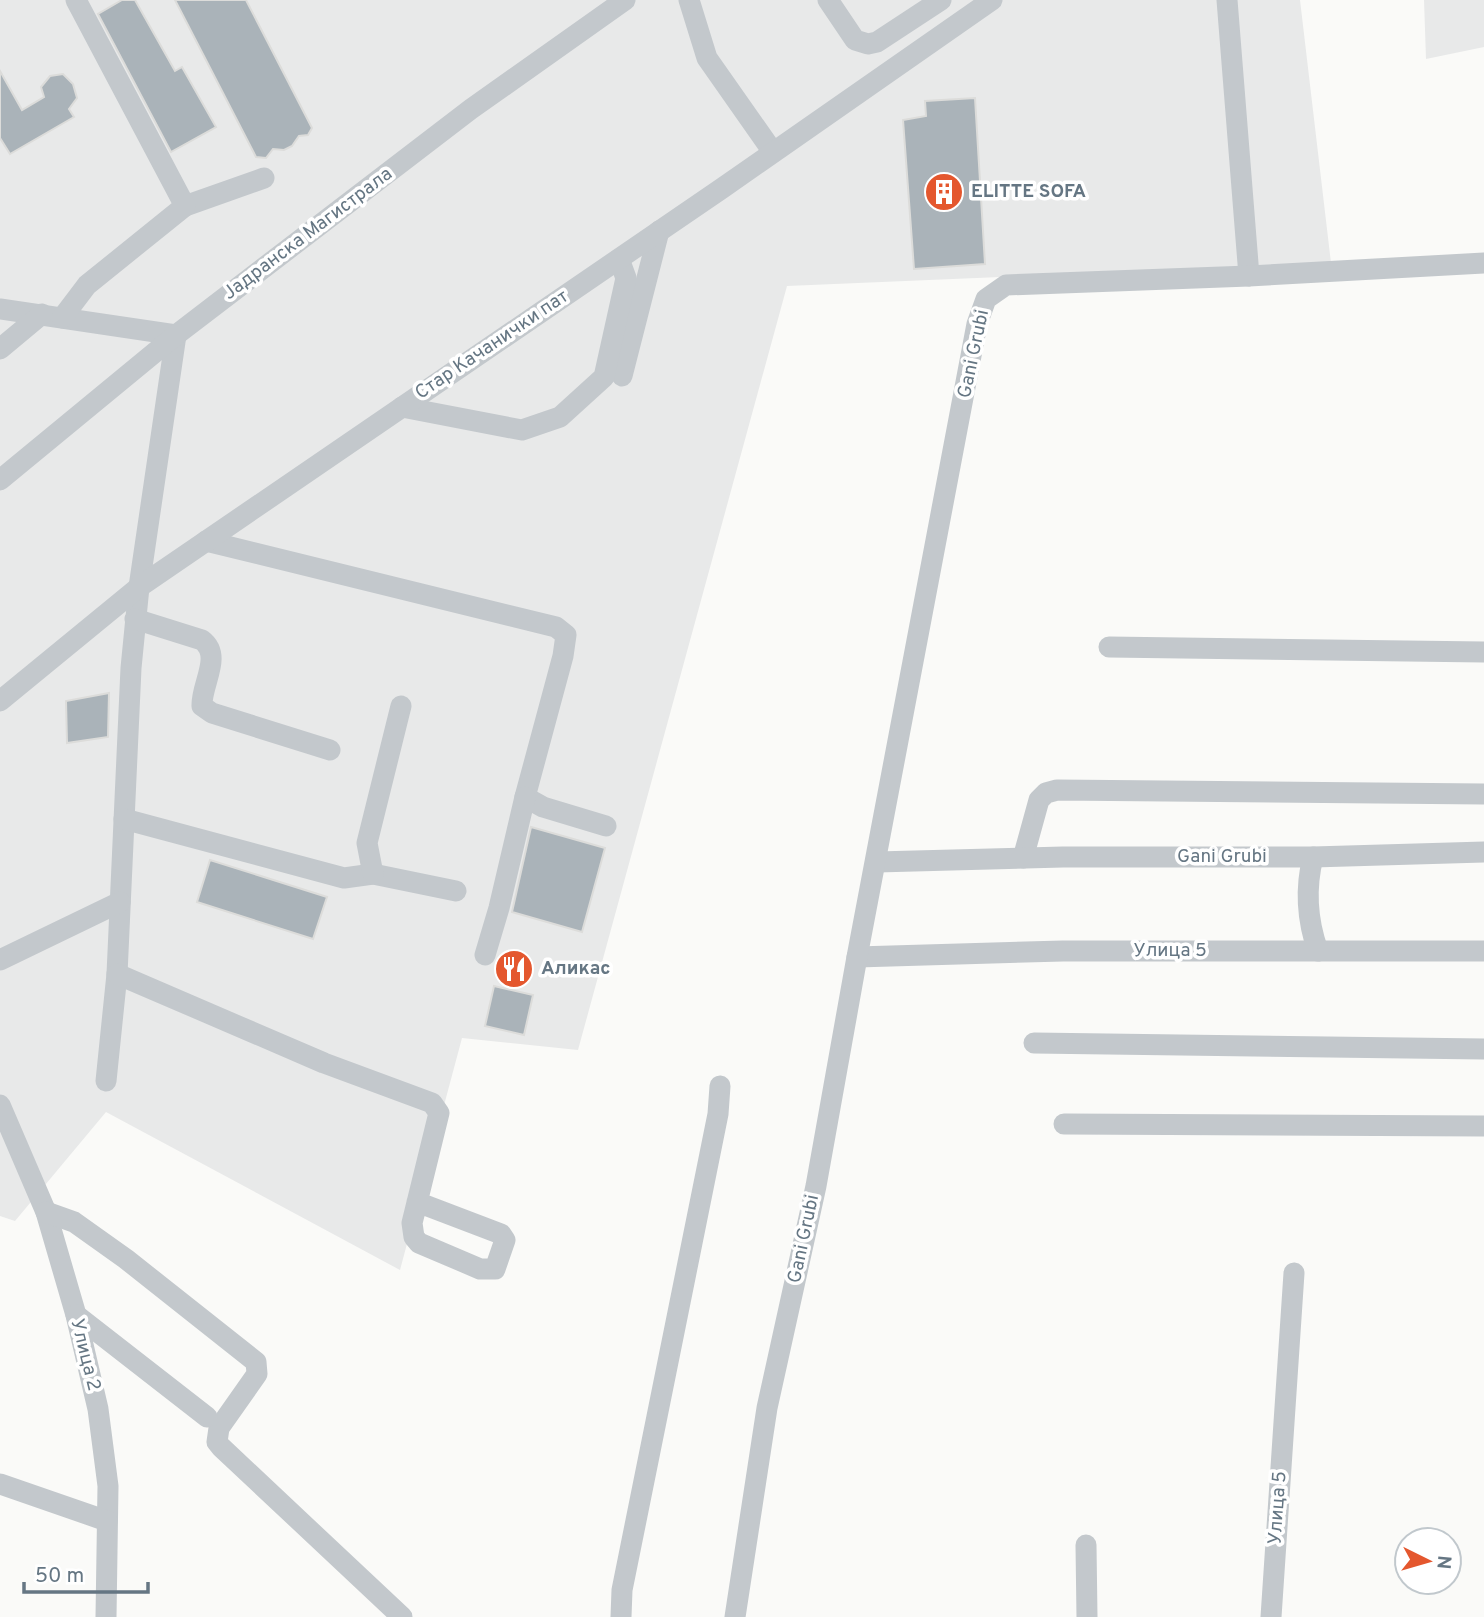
<svg xmlns="http://www.w3.org/2000/svg" width="1484" height="1617" viewBox="0 0 1484 1617" font-family="Overpass,sans-serif">
  <style>
    .built { fill: #e8e9e9 }
    .building { fill: #aab3b9; stroke: #dcdcda; stroke-width: 2 }
    .lines { fill: none; stroke-linecap: round; stroke-linejoin: round }
    .minor { stroke: #c3c8cc; stroke-width: 21 }
    .labels { text-anchor: middle; dominant-baseline: central; stroke-width: 7; stroke-linejoin: round; paint-order: stroke }
    .poi-label { font-size: 19px; font-weight: bold; fill: #657683; stroke: #fff; text-anchor: start }
    .street-label { font-size: 19px; fill: #657683; stroke: #fff }
  </style>
  <rect width="100%" height="100%" fill="#fafaf8"/>
  <g class="built">
    <polygon points="0,0 1300,0 1331,263 787,286 578,1050 462,1038 400,1270 106,1112 15,1221 0,1216"/>
    <polygon points="1424,0 1484,0 1484,47 1426,59"/>
  </g>
  <g class="building">
    <polygon points="122,0 135,0 175,71 182,67 216,127 171,152 98,14"/>
    <polygon points="175,0 246,0 312,128 308,135 299,136 292,146 284,150 273,149 266,158 256,157"/>
    <polygon points="0,71 22,110 44,97 41,87 50,76 63,74 73,84 77,98 69,109 74,117 10,154 0,138"/>
    <polygon points="975,98 985,264 914,269 903,120 926,116 925,101"/>
    <polygon points="109,693 108,737 67,743 66,701"/>
    <polygon points="531,827 605,848 582,932 512,912"/>
    <polygon points="210,860 327,897 313,939 197,902"/>
    <polygon points="494,986 533,995 524,1035 485,1026"/>
  </g>
  <g class="lines">
    <g class="minor">
      <polyline points="689,0 707,58 773,152"/>
      <polyline points="828,0 855,40 868,44 877,42 941,0"/>
      <polyline points="1227,0 1249,276"/>
      <polyline points="185,206 264,178"/>
      <polyline points="0,309 176,335 139,587 131,668 117,974 106,1081"/>
      <polyline points="62,318 87,285 185,206 76,0"/>
      <polyline points="0,349 42,314"/>
      <polyline points="622,376 659,231"/>
      <polyline points="402,407 522,430 560,417 604,377 626,278 619,259"/>
      <polyline points="0,480 176,335 471,109 625,0"/>
      <polyline points="206,541 556,627 566,635 563,656 525,797 543,807 606,826"/>
      <path d="M135,619L202,640C223,656 201,684 202,706L212,713L330,750"/>
      <polyline points="1109,647 1484,652"/>
      <polyline points="0,701 139,587 721,189 992,0"/>
      <polyline points="124,819 344,878 373,874 456,891"/>
      <path d="M1313,857C1305,889 1307,920 1318,951"/>
      <polyline points="1023,858 1039,800 1046,793 1057,790 1484,794"/>
      <polyline points="877,862 1063,857 1313,857 1484,852"/>
      <polyline points="373,874 367,843 401,706"/>
      <polyline points="485,955 499,908 525,797"/>
      <polyline points="857,957 1063,951 1484,951"/>
      <polyline points="0,960 120,902"/>
      <polyline points="117,974 324,1063 432,1103 439,1113 412,1223 414,1237 419,1243 480,1269 495,1269 505,1240 501,1234 417,1202"/>
      <polyline points="1034,1043 1484,1049"/>
      <polyline points="0,1105 46,1212 76,1315 98,1409 108,1486 106,1617"/>
      <polyline points="1064,1124 1484,1126"/>
      <polyline points="46,1212 74,1222 126,1259 256,1362 257,1374 219,1428 217,1442 221,1447 402,1617"/>
      <polyline points="76,1315 207,1417"/>
      <polyline points="0,1484 107,1521"/>
      <polyline points="1086,1545 1087,1617"/>
      <polyline points="621,1617 622,1590 718,1114 720,1086"/>
      <polyline points="735,1617 767,1408 816,1186 857,957 977,324 986,299 1006,285 1249,276 1484,263"/>
      <polyline points="1271,1617 1294,1273"/>
    </g>
  </g>
  <defs>
    <symbol id="building-disc" viewBox="-11 -11 22 22"><circle r="9.5" fill="#e4572e" stroke="#fff"/><path d="M-4-6H4V6H1V3H-1V6H-4ZM-2.5-4.3h1.7v1.8h-1.7ZM.8-4.3h1.7v1.8H.8ZM-2.5-1h1.7V.8h-1.7ZM.8-1h1.7V.8H.8Z" fill="#fff"/></symbol>
    <symbol id="restaurant-disc" viewBox="-11 -11 22 22"><circle r="9.5" fill="#e4572e" stroke="#fff"/><path d="M-5-6h1v4h1v-4h1v4h1v-4h1v5L-1.5 .5V6h-2V.5L-5-1ZM5-6V6H3V1.5H1.5Q1.5-4 5-6Z" fill="#fff"/></symbol>
  </defs>
  <g fill-rule="evenodd">
    <use href="#building-disc" x="922" y="170" width="44" height="44"/>
    <use href="#restaurant-disc" x="492" y="947" width="44" height="44"/>
  </g>
  <g class="labels">
    <g class="poi-label">
      <text x="971" y="192">ELITTE SOFA</text>
      <text x="541" y="969">Аликас</text>
    </g>
    <g class="street-label">
      <text transform="translate(308 234) rotate(-37)">Јадранска Магистрала</text>
      <text transform="translate(492 345) rotate(-34)">Стар Качанички пат</text>
      <text transform="translate(974 354) rotate(-78)">Gani Grubi</text>
      <text x="1222" y="857">Gani Grubi</text>
      <text x="1170" y="951">Улица 5</text>
      <text transform="translate(804 1239) rotate(-78)">Gani Grubi</text>
      <text transform="translate(85 1355) rotate(76)">Улица 2</text>
      <text transform="translate(1278 1508) rotate(-86)">Улица 5</text>
    </g>
  </g>
  <g transform="translate(1428 1561) rotate(95)"><circle r="33" fill="#ffffff" stroke="#c1c8cd" stroke-width="2"/>
  <path d="M0-5L12 26L0 18L-12 26Z" fill="#e4572e"/>
  <text y="-10" font-size="19" font-weight="bold" text-anchor="middle" fill="#657683">N</text>
  </g>
  <path d="M24 1582v10h124v-10" fill="none" stroke="#657683" stroke-width="3.5"/>
  <text x="35" y="1582" font-size="21" fill="#657683" stroke="#ffffff" stroke-width="5" paint-order="stroke">50 m</text>
</svg>
